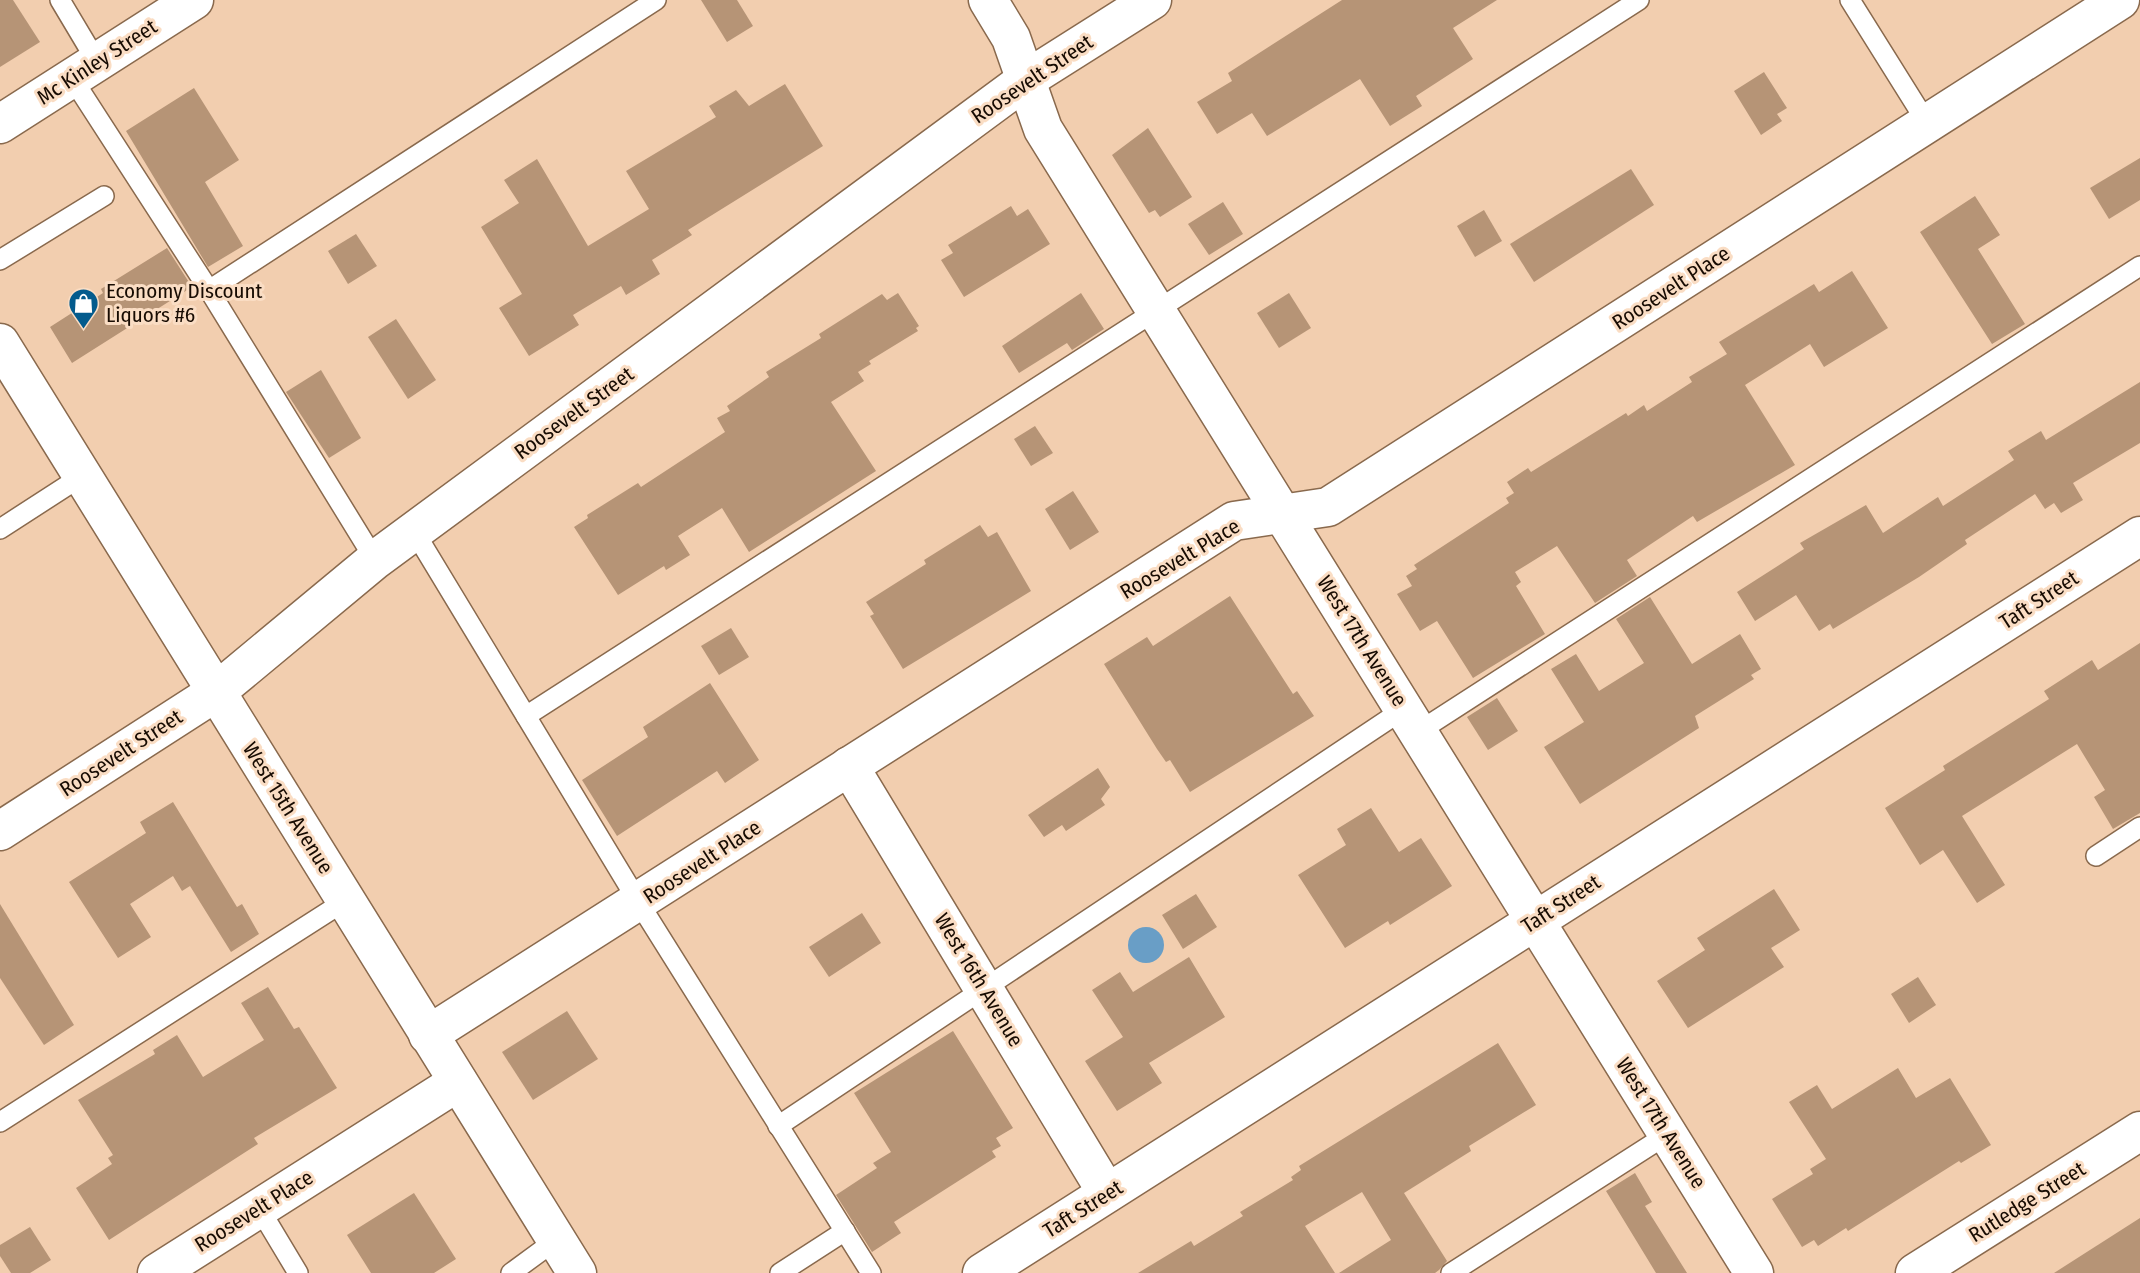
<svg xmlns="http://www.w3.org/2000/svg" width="2140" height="1273" viewBox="0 0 2140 1273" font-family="'Fira Sans Condensed',sans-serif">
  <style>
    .water { fill: #699ec6 }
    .building { fill: #b69476 }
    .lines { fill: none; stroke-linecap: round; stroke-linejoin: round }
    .service-casing { stroke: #89694d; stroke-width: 22 }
    .minor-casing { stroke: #89694d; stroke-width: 41 }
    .tertiary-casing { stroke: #89694d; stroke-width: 41 }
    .secondary-casing { stroke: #89694d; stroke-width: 41 }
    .service { stroke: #fff; stroke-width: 19 }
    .minor { stroke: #fff; stroke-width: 38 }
    .tertiary { stroke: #fff; stroke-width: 38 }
    .secondary { stroke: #fff; stroke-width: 38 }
    .labels { text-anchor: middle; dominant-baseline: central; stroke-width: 6; stroke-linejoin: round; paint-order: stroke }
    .street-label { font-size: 21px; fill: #170b02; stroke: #faddc4 }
    .poi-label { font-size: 21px; fill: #170b02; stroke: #faddc4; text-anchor: start }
  </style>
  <rect width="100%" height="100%" fill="#f2ceaf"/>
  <circle class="water" cx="1146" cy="945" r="18"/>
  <g class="building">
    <polygon points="0,0 13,0 40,42 0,67"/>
    <polygon points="701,0 737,0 753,26 727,42"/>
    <polygon points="1342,0 1497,0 1453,28 1473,59 1416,96 1422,106 1390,126 1360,79 1267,136 1252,113 1217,134 1197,102 1232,81 1228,73"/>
    <polygon points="1764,72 1787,108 1777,114 1782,121 1761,135 1734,91"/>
    <polygon points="785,84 823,146 688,230 692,235 652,260 660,274 626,295 621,286 573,315 579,325 529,356 499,308 522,294 481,227 519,203 504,180 537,159 588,246 649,209 626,171 716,117 709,106 736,90 749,106"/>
    <polygon points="194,88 239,160 205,182 243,246 208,267 126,131"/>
    <polygon points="1148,128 1192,197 1160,217 1155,210 1149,213 1112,155"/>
    <polygon points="2140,158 2140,200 2109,219 2090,188"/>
    <polygon points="1631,169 1654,205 1534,282 1510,244"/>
    <polygon points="1975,196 2000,235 1978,249 2025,324 1992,344 1920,232"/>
    <polygon points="1223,202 1243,234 1209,255 1188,224"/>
    <polygon points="1011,206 1017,216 1028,209 1050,244 964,297 941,260 953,253 948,245"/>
    <polygon points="1484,210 1502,241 1475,257 1457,226"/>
    <polygon points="356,234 377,266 348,284 328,251"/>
    <polygon points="167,248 192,287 72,363 50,327 103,293 101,289"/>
    <polygon points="1852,271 1888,328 1824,367 1810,344 1745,385 1795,465 1697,522 1693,516 1627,560 1637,576 1595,603 1557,546 1515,572 1521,582 1516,586 1545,634 1473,678 1437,621 1420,631 1397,594 1412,586 1406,576 1417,569 1414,565 1509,503 1506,498 1514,493 1507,482 1528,468 1531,472 1626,413 1628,416 1644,405 1647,411 1692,382 1689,377 1727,354 1719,342 1814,284 1819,292"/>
    <polygon points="898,293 919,326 916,328 918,331 869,361 871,364 858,372 864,381 831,402 876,471 749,552 722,508 678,536 690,555 666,570 664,566 618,595 574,527 588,518 587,515 638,483 641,487 725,432 717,418 730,411 727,406 769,377 766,372 821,338 819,334 882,294 887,300"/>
    <polygon points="1081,293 1104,329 1072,350 1067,343 1019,373 1002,346"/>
    <polygon points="1289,293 1311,328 1279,348 1257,313"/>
    <polygon points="396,319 436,380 408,399 368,337"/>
    <polygon points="321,370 361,438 329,458 286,392"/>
    <polygon points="2140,382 2140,443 2073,483 2083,500 2061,513 2054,503 2045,509 2035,494 1965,540 1967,544 1919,577 1833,629 1830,624 1819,631 1796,595 1755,621 1737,592 1804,549 1800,543 1866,505 1883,533 1938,497 1943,506 2014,460 2008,451 2041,431 2046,440"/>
    <polygon points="1035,426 1053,453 1031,466 1014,439"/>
    <polygon points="1073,491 1099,532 1070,550 1045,509"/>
    <polygon points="980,525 988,537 997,532 1031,591 903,669 870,616 874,614 866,602 926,564 924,560"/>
    <polygon points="1230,596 1293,694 1297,691 1314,716 1190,792 1170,760 1166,762 1157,749 1104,664 1147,637 1153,646"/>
    <polygon points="1650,597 1692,664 1740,634 1761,669 1751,675 1754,679 1695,716 1699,728 1580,804 1544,747 1584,722 1551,669 1576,654 1599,691 1644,663 1616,619"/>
    <polygon points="731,628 749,657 719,675 701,646"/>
    <polygon points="2140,643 2140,813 2113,829 2094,797 2105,790 2077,744 1962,816 2005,885 1977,903 1943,850 1920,865 1885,808 1945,770 1943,766 2049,699 2044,691 2092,660 2098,670"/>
    <polygon points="710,683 759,760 725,783 717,771 617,836 582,780 648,737 643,727"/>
    <polygon points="1497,698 1518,731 1488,750 1467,717"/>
    <polygon points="1098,768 1110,787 1101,799 1105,805 1066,831 1062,825 1044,837 1028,815"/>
    <polygon points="173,802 237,907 242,904 259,934 231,952 190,886 182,891 173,876 130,904 151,937 118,958 69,882 146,833 140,822"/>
    <polygon points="1371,808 1399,852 1421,838 1452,886 1390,925 1388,921 1345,948 1298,875 1346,845 1337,829"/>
    <polygon points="1774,889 1800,930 1771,948 1784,967 1688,1028 1657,981 1705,950 1697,938"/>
    <polygon points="1196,894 1217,927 1183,949 1162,915"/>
    <polygon points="0,904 74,1025 44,1045 0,978"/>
    <polygon points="862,913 881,943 829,977 809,947"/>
    <polygon points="1189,957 1225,1017 1149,1063 1162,1083 1117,1111 1085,1061 1123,1037 1092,990 1120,972 1133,992"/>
    <polygon points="1918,977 1936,1005 1909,1023 1891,994"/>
    <polygon points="268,987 294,1029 299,1027 337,1088 254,1138 258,1144 109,1240 76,1188 112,1164 108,1158 113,1155 78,1100 155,1054 153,1050 177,1035 203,1077 264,1040 241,1003"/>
    <polygon points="567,1011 598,1059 533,1100 502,1052"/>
    <polygon points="953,1031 1013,1128 996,1138 1001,1146 992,1151 996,1157 894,1222 901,1233 872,1252 836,1195 877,1168 873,1163 891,1152 854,1093"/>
    <polygon points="1498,1043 1536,1105 1469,1146 1471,1151 1404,1193 1447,1261 1439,1270 1435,1273 1339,1273 1391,1240 1362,1192 1305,1226 1335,1273 1138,1273 1191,1241 1194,1246 1243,1216 1240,1212 1293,1180 1291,1177 1301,1170 1299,1166"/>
    <polygon points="1898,1068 1916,1098 1950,1078 1991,1145 1961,1163 1959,1161 1848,1231 1846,1228 1818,1246 1814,1240 1802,1247 1772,1199 1813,1174 1810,1169 1826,1159 1789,1102 1817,1085 1832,1109"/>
    <polygon points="1635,1173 1652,1202 1645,1206 1687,1273 1656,1273 1606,1191"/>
    <polygon points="414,1193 456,1259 434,1273 371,1273 347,1235"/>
    <polygon points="2140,1218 2140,1273 2054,1273"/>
    <polygon points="30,1227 51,1260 30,1273 11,1273 0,1256 0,1245"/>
  </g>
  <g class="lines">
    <defs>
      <g id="service">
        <polyline points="60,0 97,62"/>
        <polyline points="1850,0 1927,123"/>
        <polyline points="72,78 209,290 375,560"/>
        <polyline points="0,260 104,196"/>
        <polyline points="209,290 656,0"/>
        <polyline points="0,529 82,476"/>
        <polyline points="414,531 639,903 871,1273"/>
        <polyline points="526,716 1639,0"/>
        <polyline points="1418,732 2140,266"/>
        <polyline points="2096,856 2140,827"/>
        <polyline points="0,1122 345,901"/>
        <polyline points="778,1126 1404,709"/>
        <polyline points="259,1208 298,1273"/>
        <polyline points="511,1273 556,1240"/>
        <polyline points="780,1273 845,1231"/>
        <polyline points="1451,1273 1668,1134"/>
      </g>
      <g id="minor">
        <polyline points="988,0 1011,38 1043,129 1754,1273"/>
        <polyline points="0,124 194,0"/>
        <polyline points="849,766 1107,1193"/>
        <polyline points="0,831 216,692 375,560 1027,79 1152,0"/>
        <polyline points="428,1035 1234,521 1328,507 2120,0"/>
        <polyline points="157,1273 458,1082"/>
        <polyline points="1915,1273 2140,1131"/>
      </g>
      <polyline id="tertiary" points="982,1273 2140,536"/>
      <polyline id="secondary" points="0,343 577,1273"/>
    </defs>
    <use href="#service" class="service-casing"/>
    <use href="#minor" class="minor-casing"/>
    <use href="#tertiary" class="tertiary-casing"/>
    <use href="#secondary" class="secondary-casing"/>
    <use href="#service" class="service"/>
    <use href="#minor" class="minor"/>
    <use href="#tertiary" class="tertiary"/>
    <use href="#secondary" class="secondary"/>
  </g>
  <defs>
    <symbol id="shop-pin" viewBox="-11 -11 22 30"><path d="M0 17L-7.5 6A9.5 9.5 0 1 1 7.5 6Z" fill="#035b8d" stroke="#faddc4"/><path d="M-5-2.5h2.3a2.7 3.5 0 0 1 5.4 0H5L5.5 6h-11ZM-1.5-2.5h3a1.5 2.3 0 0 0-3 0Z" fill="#fff"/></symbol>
  </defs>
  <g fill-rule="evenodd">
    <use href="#shop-pin" x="66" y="286" width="35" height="47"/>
  </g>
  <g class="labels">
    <g class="street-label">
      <text transform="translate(97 62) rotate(-33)">Mc Kinley Street</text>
      <text transform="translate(1032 79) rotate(-34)">Roosevelt Street</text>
      <text transform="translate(1671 288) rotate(-33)">Roosevelt Place</text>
      <text transform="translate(574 413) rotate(-36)">Roosevelt Street</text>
      <text transform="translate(1180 559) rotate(-31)">Roosevelt Place</text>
      <text transform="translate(2039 600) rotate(-33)">Taft Street</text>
      <text transform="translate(1362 641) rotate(58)">West 17th Avenue</text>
      <text transform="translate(121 753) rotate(-33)">Roosevelt Street</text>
      <text transform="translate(288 808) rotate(58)">West 15th Avenue</text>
      <text transform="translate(702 862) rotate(-33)">Roosevelt Place</text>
      <text transform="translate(1561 904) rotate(-33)">Taft Street</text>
      <text transform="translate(979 980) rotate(59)">West 16th Avenue</text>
      <text transform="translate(1661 1123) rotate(58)">West 17th Avenue</text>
      <text transform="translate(2027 1202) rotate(-32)">Rutledge Street</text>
      <text transform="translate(1083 1209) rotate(-32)">Taft Street</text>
      <text transform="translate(254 1211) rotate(-32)">Roosevelt Place</text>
    </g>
    <g class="poi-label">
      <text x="106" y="291">Economy Discount<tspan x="106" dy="24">Liquors #6</tspan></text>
    </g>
  </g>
</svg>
